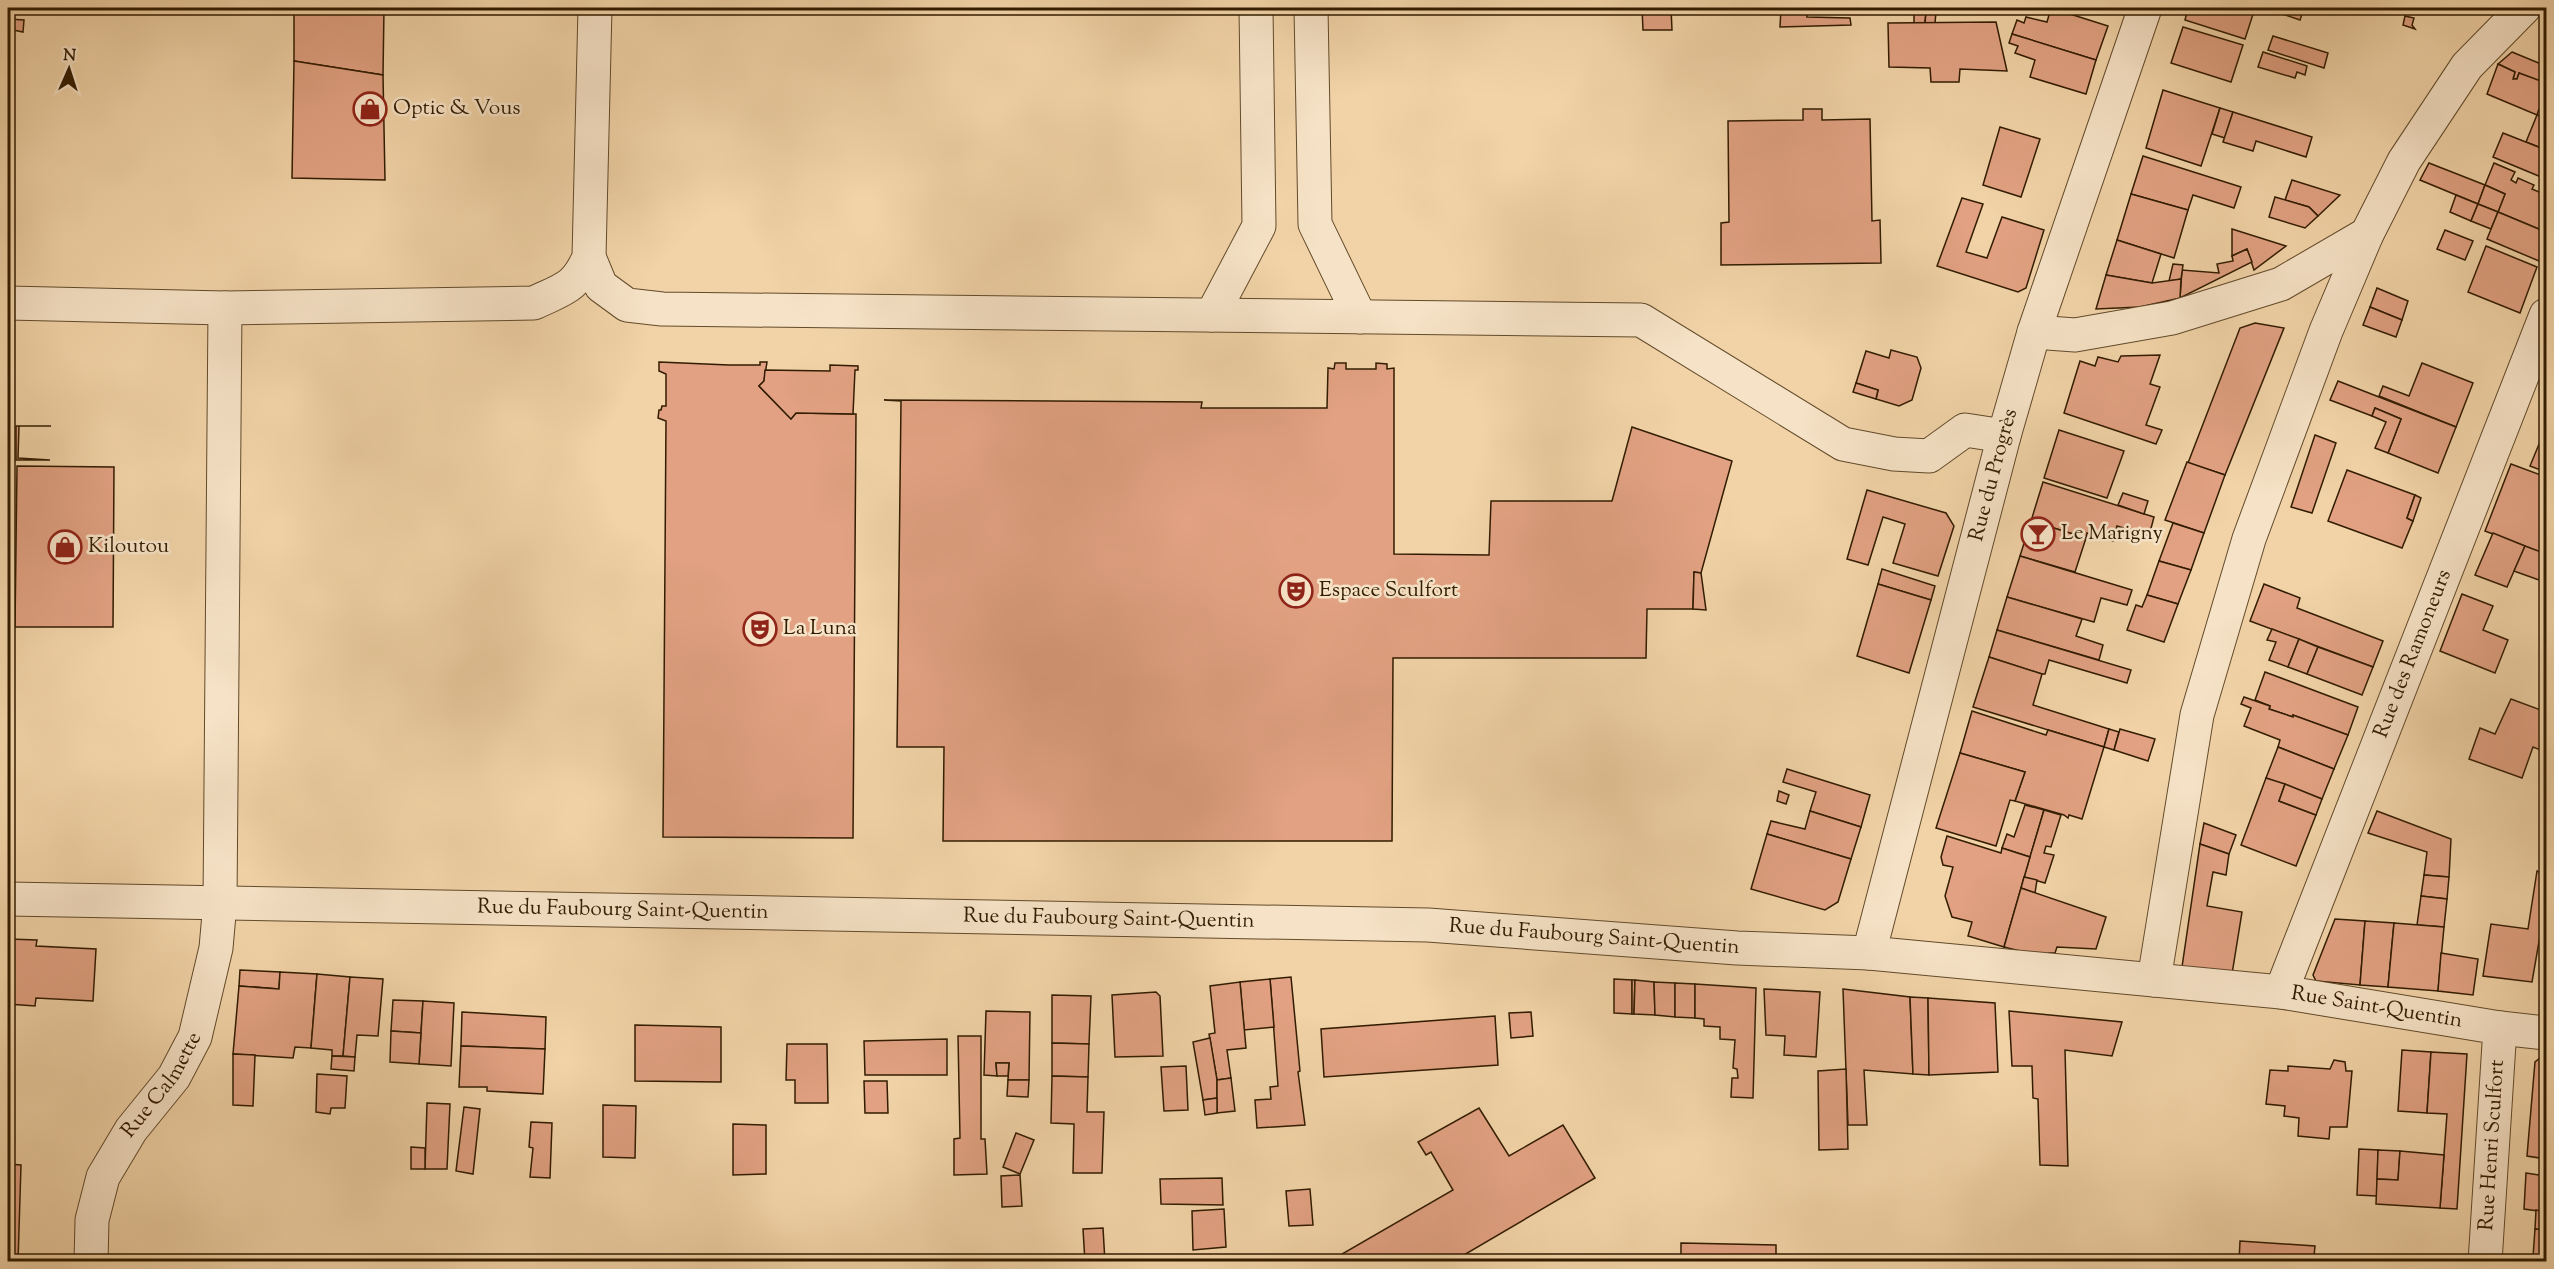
<svg xmlns="http://www.w3.org/2000/svg" width="2554" height="1269" viewBox="0 0 2554 1269" font-family="'Sorts Mill Goudy',serif">
  <style>
    .building { fill: #e1a182; stroke: #321c00; stroke-width: 1.5 }
    .lines { fill: none; stroke-linecap: round; stroke-linejoin: round }
    .minor-casing { stroke: #624a2a; stroke-width: 35 }
    .minor { stroke: #f6e2c6; stroke-width: 33 }
    .labels { text-anchor: middle; dominant-baseline: central; stroke-width: 5; stroke-linejoin: round; paint-order: stroke }
    .poi-label { font-size: 21px; fill: #321c00; stroke: #f6e2c6; text-anchor: start }
    .street-label { font-size: 21px; fill: #321c00; stroke: #f6e2c6 }
  </style>
  <rect width="100%" height="100%" fill="#f1d3a7"/>
  <filter id="stains"><feTurbulence type="fractalNoise" baseFrequency=".00333" numOctaves="4"/><feColorMatrix values="0 0 0 0 .2 0 0 0 0 .09 0 0 0 0 .02 0 0 0 .5 -.17"/></filter>
  <radialGradient id="worn" r=".72"><stop offset=".6" stop-color="#630" stop-opacity="0"/><stop offset="1" stop-color="#630" stop-opacity=".3"/></radialGradient>
  <g class="building">
    <polygon points="294,8 384,8 383,75 294,61"/>
    <polygon points="1642,8 1671,8 1672,30 1643,30"/>
    <polygon points="1781,8 1806,8 1807,17 1850,18 1851,25 1780,27"/>
    <polygon points="2051,8 2108,26 2096,60 2012,34 2017,20 2024,23 2026,17 2047,22"/>
    <polygon points="2188,8 2255,8 2245,39 2185,20"/>
    <polygon points="2272,8 2304,8 2300,20 2271,10"/>
    <polygon points="1914,12 1926,12 1925,23 1914,23"/>
    <polygon points="1926,12 1936,12 1935,23 1925,23"/>
    <polygon points="2405,16 2414,18 2412,25 2415,29 2403,25"/>
    <polygon points="8,19 24,20 23,32 8,29"/>
    <polygon points="1996,22 2007,71 1960,69 1959,82 1931,82 1930,68 1889,67 1888,23"/>
    <polygon points="2183,27 2243,45 2231,82 2171,63"/>
    <polygon points="2012,34 2096,60 2086,94 2030,77 2035,60 2015,53 2018,46 2009,43"/>
    <polygon points="2273,36 2328,53 2324,68 2268,50"/>
    <polygon points="2263,52 2307,66 2305,75 2297,72 2295,78 2258,67"/>
    <polygon points="2512,52 2546,66 2546,83 2519,73 2517,79 2513,79 2515,72 2498,64"/>
    <polygon points="294,61 383,75 385,180 292,178"/>
    <polygon points="2498,64 2515,72 2513,79 2517,79 2519,73 2546,83 2546,112 2539,109 2537,115 2487,94"/>
    <polygon points="2163,90 2220,108 2201,166 2146,148"/>
    <polygon points="2220,108 2233,112 2225,138 2212,134"/>
    <polygon points="1803,109 1822,109 1822,120 1870,119 1872,221 1880,220 1881,263 1721,265 1721,223 1729,222 1728,121 1803,120"/>
    <polygon points="2233,112 2312,137 2306,157 2256,141 2253,151 2223,142"/>
    <polygon points="2537,115 2546,118 2546,150 2526,142"/>
    <polygon points="2000,127 2040,139 2021,197 1983,185"/>
    <polygon points="2503,133 2546,150 2546,179 2493,157"/>
    <polygon points="2143,156 2241,187 2234,208 2193,195 2188,210 2131,194"/>
    <polygon points="2429,163 2485,185 2478,204 2420,180"/>
    <polygon points="2494,163 2515,172 2511,180 2516,183 2518,178 2534,185 2532,189 2546,195 2546,232 2498,212 2505,194 2485,185"/>
    <polygon points="2292,180 2340,195 2318,216 2309,207 2285,200"/>
    <polygon points="2485,185 2505,194 2498,212 2478,204"/>
    <polygon points="2131,194 2188,210 2174,258 2117,240"/>
    <polygon points="2456,195 2478,204 2471,221 2450,212"/>
    <polygon points="2275,197 2309,207 2318,216 2305,228 2269,217"/>
    <polygon points="1962,198 1983,204 1966,252 1987,258 2002,217 2044,230 2026,288 2018,292 1937,266"/>
    <polygon points="2478,204 2498,212 2491,229 2471,221"/>
    <polygon points="2498,212 2546,232 2546,243 2539,261 2487,239"/>
    <polygon points="2232,229 2286,246 2254,270 2247,249 2232,256"/>
    <polygon points="2445,230 2473,241 2465,260 2437,249"/>
    <polygon points="2117,240 2161,254 2152,283 2106,275"/>
    <polygon points="2486,246 2537,267 2520,313 2468,292"/>
    <polygon points="2247,249 2252,262 2180,298 2182,270 2219,273 2217,264 2233,261 2232,256"/>
    <polygon points="2173,264 2183,265 2181,279 2169,281"/>
    <polygon points="2106,275 2152,283 2181,279 2180,298 2140,307 2096,309"/>
    <polygon points="2377,288 2408,301 2402,320 2370,307"/>
    <polygon points="2370,307 2402,320 2396,337 2363,325"/>
    <polygon points="2255,323 2284,328 2225,475 2188,463 2240,328"/>
    <polygon points="1891,350 1917,357 1921,368 1912,400 1899,406 1876,399 1878,390 1856,383 1866,351 1889,358"/>
    <polygon points="2160,355 2150,384 2160,387 2146,425 2162,430 2156,444 2064,413 2080,361 2095,366 2098,357 2118,362 2121,356"/>
    <polygon points="659,362 729,365 760,365 760,362 767,362 764,381 759,386 791,419 796,413 856,414 853,838 663,837 666,421 658,418 659,410 661,410 662,406 666,406 666,374 659,371"/>
    <polygon points="1335,363 1346,363 1346,369 1376,369 1376,363 1387,364 1387,369 1394,368 1394,554 1489,555 1491,501 1612,501 1632,427 1732,461 1701,573 1694,572 1693,609 1647,609 1646,658 1393,658 1392,841 943,841 944,747 897,747 901,401 884,400 1202,402 1201,408 1327,408 1328,368 1334,369"/>
    <polygon points="2422,363 2473,383 2456,427 2379,396 2383,386 2409,396"/>
    <polygon points="830,365 858,366 858,370 855,370 853,414 796,413 791,419 759,386 764,381 765,370 830,371"/>
    <polygon points="2338,381 2456,427 2438,473 2388,453 2401,419 2375,408 2372,416 2330,400"/>
    <polygon points="1856,383 1878,390 1876,399 1853,392"/>
    <polygon points="2375,408 2401,419 2388,453 2375,448 2386,422 2372,416"/>
    <polygon points="16,426 51,426 19,426 18,458 50,460 16,460"/>
    <polygon points="2059,430 2124,451 2107,498 2044,478"/>
    <polygon points="2544,432 2546,433 2546,472 2530,466"/>
    <polygon points="2315,435 2336,443 2312,513 2291,507"/>
    <polygon points="2187,462 2225,475 2204,533 2165,520"/>
    <polygon points="2511,464 2546,477 2546,554 2485,531"/>
    <polygon points="17,466 114,467 113,627 15,627"/>
    <polygon points="2347,470 2415,495 2407,518 2413,521 2402,548 2328,521"/>
    <polygon points="2043,482 2154,517 2149,536 2117,526 2113,541 2087,533 2086,538 2031,521"/>
    <polygon points="1867,490 1946,513 1954,526 1938,576 1893,563 1905,524 1883,517 1868,565 1847,559"/>
    <polygon points="2123,493 2148,501 2144,514 2118,505"/>
    <polygon points="2415,495 2421,498 2413,521 2407,518"/>
    <polygon points="2031,521 2086,538 2075,572 2020,556"/>
    <polygon points="2173,523 2204,533 2191,570 2159,561"/>
    <polygon points="2493,533 2525,546 2507,587 2475,575"/>
    <polygon points="2525,546 2546,554 2546,561 2539,580 2514,571"/>
    <polygon points="2020,556 2132,590 2127,605 2101,598 2094,622 2007,597"/>
    <polygon points="2159,561 2191,570 2178,604 2147,595"/>
    <polygon points="1882,569 1935,586 1931,600 1878,584"/>
    <polygon points="1694,572 1701,573 1706,610 1693,609"/>
    <polygon points="1878,584 1931,600 1909,673 1857,656"/>
    <polygon points="2264,584 2300,598 2297,608 2383,641 2373,667 2250,621"/>
    <polygon points="2462,594 2493,606 2483,630 2508,640 2495,673 2440,651"/>
    <polygon points="2147,595 2178,604 2164,642 2127,630 2136,605 2142,607"/>
    <polygon points="2007,597 2082,619 2076,636 2103,645 2099,660 1997,630"/>
    <polygon points="2272,629 2299,639 2288,667 2269,660 2276,642 2267,640"/>
    <polygon points="1997,630 2131,670 2127,683 2049,660 2045,674 2042,674 1989,657"/>
    <polygon points="2299,639 2318,647 2307,674 2288,667"/>
    <polygon points="2318,647 2373,667 2362,695 2307,674"/>
    <polygon points="1989,657 2042,674 2033,705 2109,729 2104,747 1973,707"/>
    <polygon points="2265,672 2358,707 2348,735 2293,715 2293,717 2269,709 2270,706 2255,700"/>
    <polygon points="2244,697 2270,706 2269,709 2293,717 2293,715 2348,735 2334,769 2278,747 2280,740 2244,726 2251,708 2241,704"/>
    <polygon points="2511,699 2546,712 2546,752 2533,747 2522,778 2469,759 2480,728 2495,734"/>
    <polygon points="1972,711 2046,735 2048,730 2104,747 2082,819 2069,815 2068,818 2064,815 2015,801 2025,772 1960,753"/>
    <polygon points="2109,729 2119,732 2114,750 2104,747"/>
    <polygon points="2120,729 2155,739 2148,761 2114,750"/>
    <polygon points="2278,747 2334,769 2322,799 2266,778"/>
    <polygon points="1960,753 2025,772 2015,801 2010,800 1996,846 1936,828"/>
    <polygon points="1787,769 1870,795 1861,827 1810,811 1816,792 1783,782"/>
    <polygon points="2266,778 2285,784 2279,801 2316,815 2296,866 2241,845"/>
    <polygon points="2285,784 2322,799 2316,815 2279,801"/>
    <polygon points="1779,791 1789,795 1786,804 1777,801"/>
    <polygon points="2025,805 2044,810 2030,857 2002,848 2007,834 2014,837"/>
    <polygon points="2044,810 2061,815 2051,847 2046,846 2044,853 2054,855 2045,883 2024,877"/>
    <polygon points="1810,811 1861,827 1851,859 1767,834 1771,821 1805,829"/>
    <polygon points="2377,811 2451,839 2449,877 2424,875 2427,852 2368,833"/>
    <polygon points="2204,823 2236,835 2229,854 2200,844"/>
    <polygon points="1767,834 1851,859 1838,902 1825,910 1751,889"/>
    <polygon points="1947,836 2001,853 2002,848 2030,857 2004,947 1968,936 1972,922 1952,917 1945,896 1953,867 1943,865 1941,857"/>
    <polygon points="2200,844 2229,854 2226,875 2213,872 2207,906 2242,912 2232,974 2182,967"/>
    <polygon points="2537,871 2546,875 2546,930 2541,930 2532,982 2483,976 2491,924 2528,929"/>
    <polygon points="2424,875 2449,877 2447,899 2421,896"/>
    <polygon points="2024,877 2037,880 2035,893 2021,888"/>
    <polygon points="2021,888 2106,917 2096,949 2057,947 2055,953 2049,953 2048,958 2004,947"/>
    <polygon points="2421,896 2447,899 2444,927 2417,925"/>
    <polygon points="2335,919 2365,921 2360,985 2316,981 2313,975"/>
    <polygon points="2365,921 2394,923 2388,987 2360,985"/>
    <polygon points="2394,923 2444,927 2438,991 2388,987"/>
    <polygon points="8,939 37,940 36,946 96,949 93,1001 36,998 35,1006 8,1004"/>
    <polygon points="2441,953 2478,959 2473,995 2438,991"/>
    <polygon points="240,970 280,972 279,989 239,986"/>
    <polygon points="280,972 317,974 311,1048 295,1047 293,1058 233,1054 239,986 279,989"/>
    <polygon points="317,974 350,977 343,1056 332,1056 332,1050 311,1048"/>
    <polygon points="350,977 383,979 378,1036 357,1035 355,1057 343,1056"/>
    <polygon points="1291,977 1300,1071 1298,1072 1305,1125 1257,1128 1255,1100 1271,1099 1270,1087 1278,1086 1270,979"/>
    <polygon points="1270,979 1274,1027 1244,1030 1240,982"/>
    <polygon points="1614,979 1632,980 1632,1014 1614,1013"/>
    <polygon points="1632,980 1635,980 1634,1014 1632,1014"/>
    <polygon points="1635,980 1654,982 1655,1015 1634,1014"/>
    <polygon points="1240,982 1246,1048 1227,1050 1231,1078 1217,1080 1209,1034 1215,1033 1210,986"/>
    <polygon points="1654,982 1675,983 1675,1017 1655,1015"/>
    <polygon points="1675,983 1695,984 1695,1018 1675,1017"/>
    <polygon points="1695,984 1756,988 1753,1098 1731,1097 1732,1078 1738,1078 1737,1069 1733,1068 1735,1040 1720,1039 1720,1027 1704,1026 1704,1019 1695,1018"/>
    <polygon points="1764,989 1820,992 1816,1057 1784,1055 1785,1036 1766,1035"/>
    <polygon points="1843,989 1910,997 1913,1074 1864,1070 1867,1125 1848,1125"/>
    <polygon points="1156,992 1160,996 1163,1056 1115,1057 1112,995"/>
    <polygon points="1052,995 1091,996 1089,1044 1052,1043"/>
    <polygon points="1910,997 1928,998 1929,1075 1913,1074"/>
    <polygon points="1928,998 1995,1003 1998,1072 1929,1075"/>
    <polygon points="393,1000 423,1001 421,1033 391,1031"/>
    <polygon points="423,1001 454,1003 451,1066 419,1064"/>
    <polygon points="986,1011 1030,1012 1029,1080 1008,1080 1009,1063 996,1063 997,1076 984,1075"/>
    <polygon points="2009,1011 2122,1022 2112,1056 2065,1050 2068,1166 2040,1165 2038,1099 2033,1098 2032,1066 2012,1066"/>
    <polygon points="462,1012 546,1017 545,1049 461,1046"/>
    <polygon points="1531,1012 1533,1036 1511,1038 1509,1013"/>
    <polygon points="1495,1016 1498,1065 1324,1077 1321,1029"/>
    <polygon points="635,1025 721,1027 721,1082 635,1081"/>
    <polygon points="391,1031 421,1033 419,1064 390,1062"/>
    <polygon points="958,1036 981,1036 981,1139 985,1139 987,1174 954,1175 954,1139 960,1138"/>
    <polygon points="1210,1038 1217,1080 1217,1098 1203,1100 1193,1042"/>
    <polygon points="947,1039 947,1075 865,1075 864,1041"/>
    <polygon points="1052,1043 1089,1044 1088,1077 1052,1076"/>
    <polygon points="787,1044 827,1044 828,1103 795,1103 795,1080 786,1080"/>
    <polygon points="461,1046 545,1049 543,1094 487,1091 487,1087 459,1087"/>
    <polygon points="2402,1050 2431,1052 2427,1113 2398,1111"/>
    <polygon points="2431,1052 2467,1054 2457,1209 2440,1208 2447,1114 2427,1113"/>
    <polygon points="233,1054 255,1055 253,1106 233,1105"/>
    <polygon points="332,1056 355,1057 354,1071 331,1069"/>
    <polygon points="2540,1058 2546,1059 2546,1159 2527,1156 2535,1062"/>
    <polygon points="2334,1060 2345,1062 2346,1071 2352,1071 2347,1127 2330,1127 2329,1139 2298,1136 2299,1118 2284,1116 2285,1106 2266,1104 2270,1070 2288,1071 2288,1066 2330,1069"/>
    <polygon points="996,1063 1009,1063 1008,1076 997,1076"/>
    <polygon points="1186,1066 1188,1110 1164,1111 1161,1067"/>
    <polygon points="1846,1069 1848,1149 1819,1150 1818,1071"/>
    <polygon points="317,1074 347,1076 345,1108 331,1108 330,1114 316,1112"/>
    <polygon points="1052,1076 1088,1077 1087,1112 1104,1112 1102,1173 1073,1173 1074,1124 1051,1123"/>
    <polygon points="1231,1078 1235,1111 1217,1113 1217,1080"/>
    <polygon points="1008,1080 1029,1080 1028,1097 1007,1096"/>
    <polygon points="864,1081 887,1081 888,1113 865,1113"/>
    <polygon points="1217,1098 1217,1113 1205,1115 1203,1100"/>
    <polygon points="427,1103 450,1104 447,1169 425,1169"/>
    <polygon points="603,1105 636,1106 635,1158 603,1157"/>
    <polygon points="464,1107 480,1109 473,1174 456,1171"/>
    <polygon points="1479,1108 1509,1156 1563,1125 1595,1178 1452,1262 1346,1262 1342,1254 1453,1190 1431,1152 1426,1155 1418,1142"/>
    <polygon points="531,1122 552,1123 550,1178 530,1177 533,1148 529,1147"/>
    <polygon points="733,1124 766,1125 766,1174 733,1175"/>
    <polygon points="1016,1133 1034,1140 1020,1174 1003,1167"/>
    <polygon points="411,1147 425,1148 425,1169 411,1169"/>
    <polygon points="2359,1149 2378,1150 2377,1196 2357,1195"/>
    <polygon points="2378,1150 2400,1151 2398,1180 2377,1179"/>
    <polygon points="2400,1151 2444,1155 2440,1208 2376,1204 2377,1179 2398,1180"/>
    <polygon points="8,1164 21,1165 18,1262 8,1262"/>
    <polygon points="2526,1173 2546,1176 2546,1212 2524,1209"/>
    <polygon points="1020,1175 1022,1206 1002,1207 1001,1176"/>
    <polygon points="1222,1178 1223,1205 1161,1204 1160,1179"/>
    <polygon points="1310,1189 1313,1225 1289,1226 1286,1191"/>
    <polygon points="1224,1209 1226,1247 1193,1250 1192,1211"/>
    <polygon points="2536,1210 2546,1212 2546,1230 2535,1229"/>
    <polygon points="1103,1228 1105,1262 1085,1262 1083,1229"/>
    <polygon points="2535,1229 2546,1230 2546,1258 2533,1257"/>
    <polygon points="2240,1241 2315,1246 2314,1256 2331,1257 2331,1262 2239,1262"/>
    <polygon points="1681,1243 1776,1245 1776,1262 1681,1262"/>
  </g>
  <g class="lines">
    <defs>
      <g id="minor">
        <polyline points="1311,8 1315,224 1360,317"/>
        <polyline points="589,257 601,286 627,305 662,309 1641,320 1843,444 1894,454 1929,456 1965,430 2004,436"/>
        <path d="M8,303L225,308L534,303C563,289 575,289 589,257L595,8"/>
        <polyline points="1212,315 1259,226 1256,8"/>
        <polyline points="2034,332 2075,335 2172,318 2281,284 2367,234"/>
        <path id="s1" d="M8,899L1428,925L1737,948L1869,953L2207,985L2281,992L2500,1028L2546,1033"/>
        <path id="s2" d="M1869,953L2004,436L2034,332L2145,8"/>
        <polyline points="2154,980 2197,715 2249,539 2326,331 2367,234 2404,161 2467,66 2524,8"/>
        <path id="s3" d="M2281,992L2546,315"/>
        <path id="s4" d="M91,1262L92,1220L103,1177L131,1130L174,1077L195,1037L216,948L220,903L225,308"/>
        <path id="s5" d="M2485,1262L2500,1028"/>
      </g>
    </defs>
    <use href="#minor" class="minor-casing"/>
    <use href="#minor" class="minor"/>
  </g>
  <defs>
    <symbol id="shop-ring" viewBox="-11 -11 22 22"><circle r="9.5" fill="#f6e2c6" stroke="#8f2418" stroke-width="1.5"/><path d="M-5-2.5h2.3a2.7 3.5 0 0 1 5.4 0H5L5.5 6h-11ZM-1.5-2.5h3a1.5 2.3 0 0 0-3 0Z" fill="#8f2418"/></symbol>
    <symbol id="bar-ring" viewBox="-11 -11 22 22"><circle r="9.5" fill="#f6e2c6" stroke="#8f2418" stroke-width="1.5"/><path d="M-6-5H6L.8 .8V4.5H3.5V6h-7V4.5H-.8V.8Z" fill="#8f2418"/></symbol>
    <symbol id="theatre-ring" viewBox="-11 -11 22 22"><circle r="9.5" fill="#f6e2c6" stroke="#8f2418" stroke-width="1.5"/><path d="M-5-5.5Q0-4 5-5.5V0Q5 5 0 6Q-5 5-5 0ZM-3.3-2.5H-1v1.5H-3.3ZM1-2.5H3.3v1.5H1ZM-2.8 1Q0 5.5 2.8 1Z" fill="#8f2418"/></symbol>
  </defs>
  <g fill-rule="evenodd">
    <use href="#shop-ring" x="351" y="90" width="38" height="38"/>
    <use href="#bar-ring" x="2019" y="515" width="38" height="38"/>
    <use href="#shop-ring" x="46" y="528" width="38" height="38"/>
    <use href="#theatre-ring" x="1277" y="572" width="38" height="38"/>
    <use href="#theatre-ring" x="741" y="610" width="38" height="38"/>
  </g>
  <g class="labels">
    <g class="poi-label">
      <text x="393" y="109">Optic &amp; Vous</text>
      <text x="2061" y="534">Le Marigny</text>
      <text x="88" y="547">Kiloutou</text>
      <text x="1319" y="591">Espace Sculfort</text>
      <text x="783" y="629">La Luna</text>
    </g>
    <g class="street-label">
      <text stroke="none"><textPath href="#s2" startOffset="494">Rue du Progrès</textPath></text>
      <text stroke="none"><textPath href="#s3" startOffset="363">Rue des Ramoneurs</textPath></text>
      <text stroke="none"><textPath href="#s1" startOffset="615">Rue du Faubourg Saint-Quentin</textPath></text>
      <text stroke="none"><textPath href="#s1" startOffset="1101">Rue du Faubourg Saint-Quentin</textPath></text>
      <text stroke="none"><textPath href="#s1" startOffset="1587">Rue du Faubourg Saint-Quentin</textPath></text>
      <text stroke="none"><textPath href="#s1" startOffset="2373">Rue Saint-Quentin</textPath></text>
      <text stroke="none"><textPath href="#s4" startOffset="196">Rue Calmette</textPath></text>
      <text stroke="none"><textPath href="#s5" startOffset="117">Rue Henri Sculfort</textPath></text>
    </g>
  </g>
  <rect width="2554" height="1269" fill="none" stroke="#f1d3a7" stroke-width="30"/>
  <rect x="9" y="9" width="2536" height="1251" fill="none" stroke="#321c00" stroke-width="3"/>
  <rect x="15" y="15" width="2524" height="1239" fill="none" stroke="#321c00" stroke-width="1.5"/>
  <g transform="translate(69 69) rotate(3)" stroke="#f6e2c6" stroke-width="4.5" paint-order="stroke">
  <path d="M0-4.5L10 22L0 15L-10 22Z" fill="#321c00"/>
  <text y="-9" font-size="16" font-weight="bold" text-anchor="middle" fill="#321c00">N</text>
  </g>
  <rect width="100%" height="100%" filter="url(#stains)"/>
  <rect width="100%" height="100%" fill="url(#worn)"/>
</svg>
